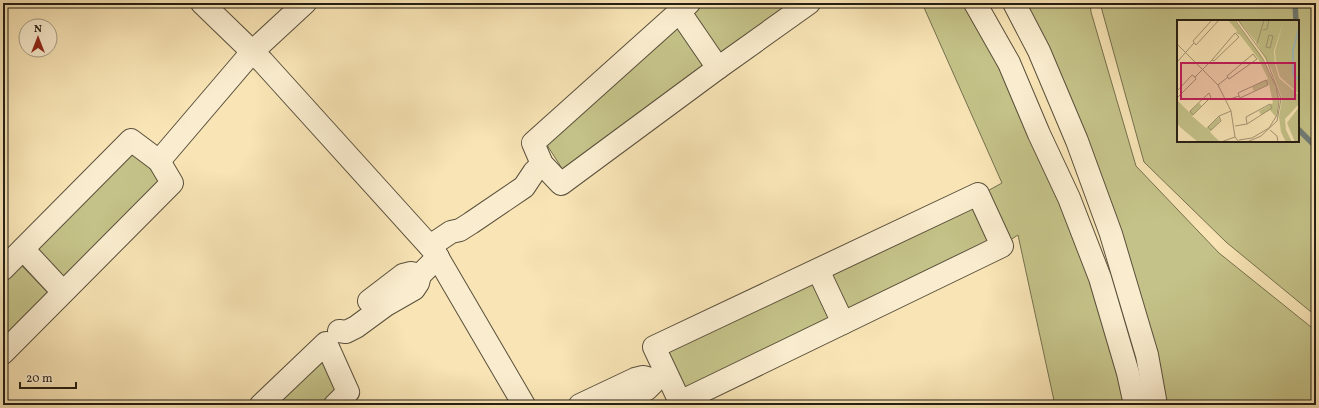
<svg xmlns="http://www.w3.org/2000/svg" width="1319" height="408" viewBox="0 0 1319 408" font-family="Vollkorn,serif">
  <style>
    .green { fill: #c4c288; stroke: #75704e; fill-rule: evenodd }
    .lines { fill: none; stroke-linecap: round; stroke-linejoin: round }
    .stream { stroke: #717d77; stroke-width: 5.5 }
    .minor-casing { stroke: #5a503c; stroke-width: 24 }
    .minor { stroke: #faedcf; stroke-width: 22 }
    .inset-river { fill: none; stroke: #a3bcb9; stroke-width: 2 }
    .inset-road { fill: none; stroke: #a49574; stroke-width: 1 }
    .view { fill: #c2185b; fill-opacity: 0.15; stroke: #c2185b; stroke-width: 2 }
    .inset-edge { fill: none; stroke: #261e13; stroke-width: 2 }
  </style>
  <rect width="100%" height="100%" fill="#f8e4b5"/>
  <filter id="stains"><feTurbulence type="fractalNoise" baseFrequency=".005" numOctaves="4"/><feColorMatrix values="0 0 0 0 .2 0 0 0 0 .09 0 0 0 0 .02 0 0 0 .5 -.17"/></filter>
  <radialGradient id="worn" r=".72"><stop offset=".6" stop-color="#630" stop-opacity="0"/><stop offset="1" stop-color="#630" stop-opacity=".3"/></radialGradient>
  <g class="green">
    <polygon points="704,3 799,3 721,60 691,13"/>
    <polygon points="922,3 971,3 972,5 1093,280 1128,405 1055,405 1018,235 1004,244 982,194 1002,183"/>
    <polygon points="1017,3 1090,3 1091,12 1136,166 1219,253 1316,331 1316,405 1162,405"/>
    <path d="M1100,3H1316V316L1226,242L1144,162ZM1178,21H1298V141H1178Z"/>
    <polygon points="675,25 706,66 563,170 545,142"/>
    <polygon points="132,150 164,180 65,282 32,250"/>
    <polygon points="976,202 997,243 846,317 825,273"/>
    <polygon points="19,263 51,296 3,344 3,278"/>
    <polygon points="815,280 834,320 684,395 661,349"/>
    <polygon points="322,354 338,390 324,405 269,405"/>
  </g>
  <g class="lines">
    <g class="stream">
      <polyline points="1295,3 1296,21"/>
      <polyline points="1298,129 1316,147"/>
    </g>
    <defs>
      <g id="minor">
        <polyline points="202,3 263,62 434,251 524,405"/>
        <polyline points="689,3 533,143 542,164 561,184 718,68 809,3"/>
        <polyline points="975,3 1009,63 1039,134 1069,198 1100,278 1128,373 1135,405"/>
        <polyline points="1014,3 1039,51 1077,141 1111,234 1147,355 1156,405"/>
        <polyline points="679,11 718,68"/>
        <polyline points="159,161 252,52 305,3"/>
        <polygon points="978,194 1002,246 680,402 654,347"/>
        <polyline points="430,246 451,232 460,230 471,223 524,187 534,172 542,164"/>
        <polyline points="23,249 63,292"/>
        <polyline points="3,269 131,140 159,161 172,183 3,353"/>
        <polyline points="818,270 843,323"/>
        <polyline points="369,301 403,275 411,273 420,275"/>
        <polyline points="339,331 346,332 356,327 386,305 414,289 418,283 420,275 438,257"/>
        <polyline points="261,405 326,343 348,392 335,405"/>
        <polyline points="580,405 635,379 643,377 655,380"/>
        <polyline points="618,405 647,389 653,383"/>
      </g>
    </defs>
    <use href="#minor" class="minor-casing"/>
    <use href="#minor" class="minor"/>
  </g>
  <g transform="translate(1177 20)">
    <rect width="122" height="122" fill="#f8e4b5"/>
    <path d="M51,0H57L83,34L96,61L102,78L99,97L93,90L84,95L82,91L96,83L92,64L77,71L75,67L91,59L81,38L63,15L59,13L60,11ZM61,0H107L97,31L98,44L102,58L122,75V84L108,99L109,110L115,122H109L104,112L102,97L105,79L94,48L79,22ZM107,0H122V74L103,57L99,44L98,31ZM0,80L12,92L22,83L25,86L15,96L29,108L42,97L43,101L33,112L42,121L21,122L3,107L0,103ZM122,87V122H118L110,103Z" fill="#c4c288"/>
    <path class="inset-river" d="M122,8L116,30V54L122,60"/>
    <path class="inset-road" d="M35,0L16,21L19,25L42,0M58,0L86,39L99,67L102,81L100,95L92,108L75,118L62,120M61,0L89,38L104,79L100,101L84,116L70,122M86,10L90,9L92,0M58,13L62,17L37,41L35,40ZM92,15L96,16L93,28L89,27ZM0,24L41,65L54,91L58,117M80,24L87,0M76,34L80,39L52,59L50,56ZM1,41L17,23M18,57L35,40M89,60L91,65L63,78L61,73ZM41,65L51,57M0,71L15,55L18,57L19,59L0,78M32,73L34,77L16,95L13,91ZM50,80L62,76M93,84L95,88L70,104L69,97ZM42,96L44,101L34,110L31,107L42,96L54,91M58,106L70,104M93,110L100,116L101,122M44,122L58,117L62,122"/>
    <path class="view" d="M4,43H118V79H4Z"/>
    <rect width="122" height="122" class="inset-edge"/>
  </g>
  <rect width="1319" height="408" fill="none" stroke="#f8e4b5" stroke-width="16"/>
  <rect x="4" y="4" width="1311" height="400" fill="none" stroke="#261e13" stroke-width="2"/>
  <rect x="8" y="8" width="1303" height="392" fill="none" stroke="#261e13"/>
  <g transform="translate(38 38)"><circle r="19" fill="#faedcf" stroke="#a59a84"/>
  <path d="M0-3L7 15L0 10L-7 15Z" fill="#8f2418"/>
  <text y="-6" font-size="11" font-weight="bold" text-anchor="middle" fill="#261e13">N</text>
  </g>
  <path d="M20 382v6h56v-6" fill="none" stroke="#261e13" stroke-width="2"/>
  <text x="26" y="382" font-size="12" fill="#261e13" stroke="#faedcf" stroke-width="3" paint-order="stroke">20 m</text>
  <rect width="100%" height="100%" filter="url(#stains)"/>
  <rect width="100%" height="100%" fill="url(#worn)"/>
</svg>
